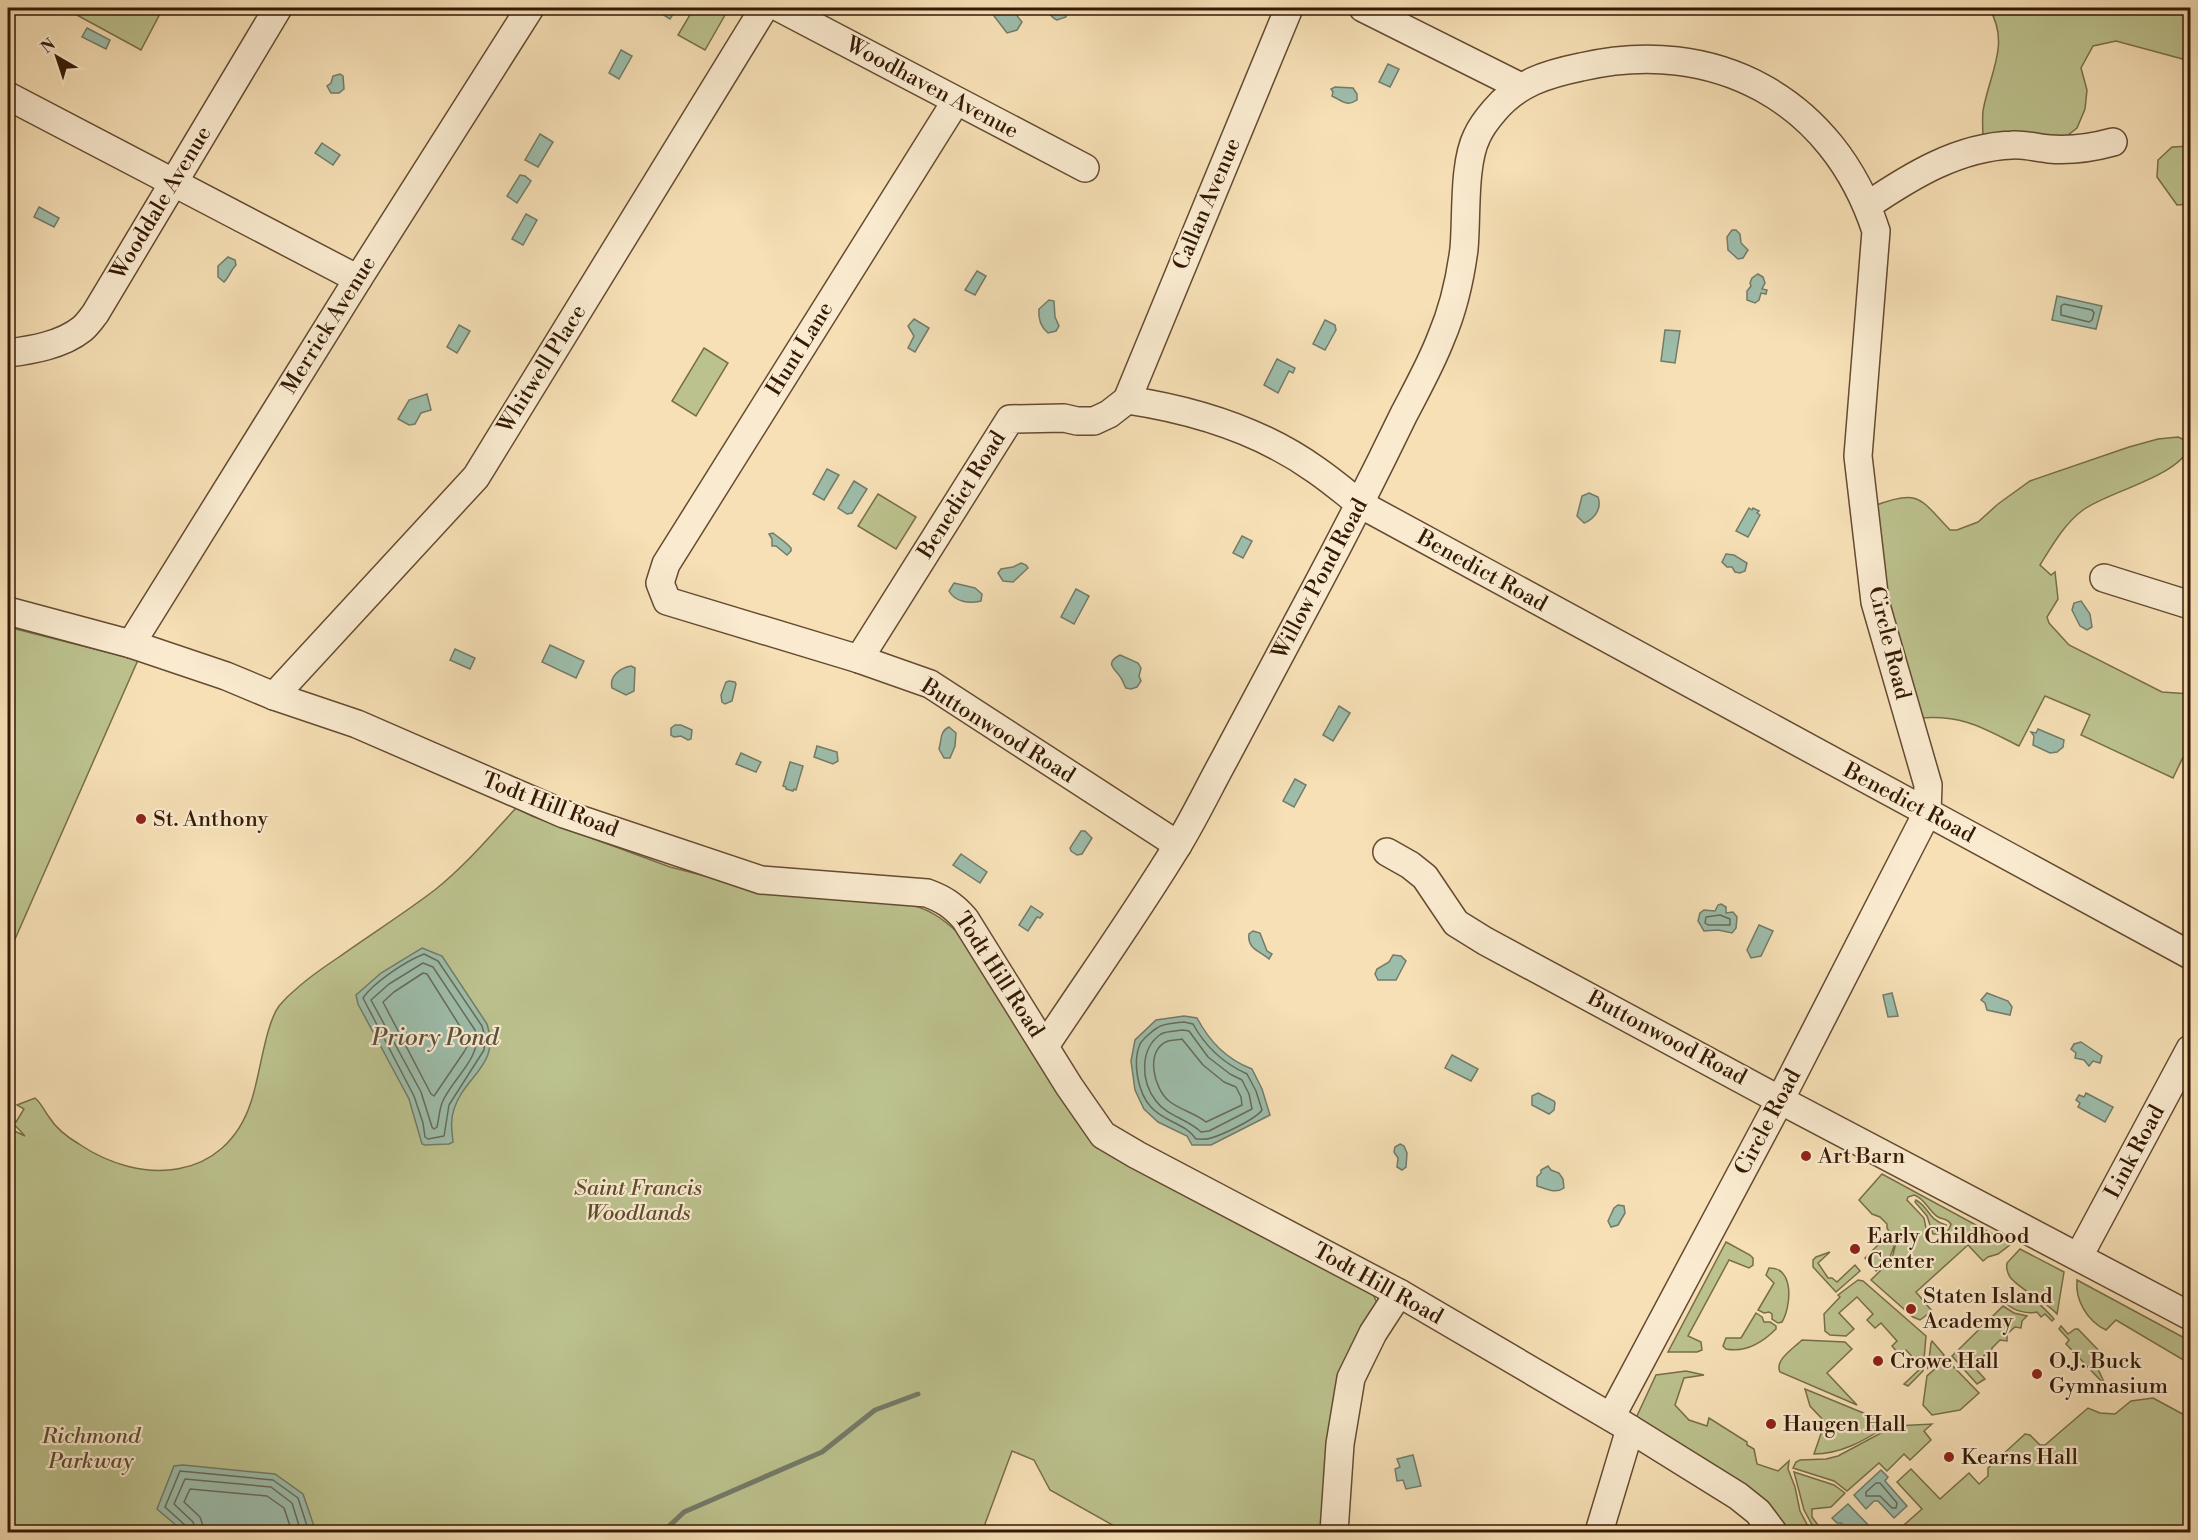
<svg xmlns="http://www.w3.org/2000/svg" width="2198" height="1540" viewBox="0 0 2198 1540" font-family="'Libre Bodoni',serif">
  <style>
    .green { fill: #bcc28e; stroke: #786e4a; stroke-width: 1.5; fill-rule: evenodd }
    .water { fill: #9dbdab; stroke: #737b69; stroke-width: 1.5 }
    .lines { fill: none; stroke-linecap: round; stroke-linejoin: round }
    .shore { stroke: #686b58; stroke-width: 1.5 }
    .stream { stroke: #737b69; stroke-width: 5 }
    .minor-casing { stroke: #654b31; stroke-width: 30 }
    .minor { stroke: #faebd0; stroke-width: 27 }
    .poi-dot { fill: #8f2418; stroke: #faebd0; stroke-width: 2 }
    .labels { text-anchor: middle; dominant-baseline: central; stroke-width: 4.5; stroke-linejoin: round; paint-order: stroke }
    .street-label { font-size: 22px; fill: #341905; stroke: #faebd0 }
    .poi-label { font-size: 22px; fill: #341905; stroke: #faebd0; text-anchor: start }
    .park-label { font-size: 22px; font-style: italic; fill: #5d4c2e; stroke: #faebd0 }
    .water-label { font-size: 24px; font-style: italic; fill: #59523f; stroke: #faebd0 }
  </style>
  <rect width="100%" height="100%" fill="#f7e0b6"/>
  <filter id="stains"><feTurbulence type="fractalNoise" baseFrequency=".00333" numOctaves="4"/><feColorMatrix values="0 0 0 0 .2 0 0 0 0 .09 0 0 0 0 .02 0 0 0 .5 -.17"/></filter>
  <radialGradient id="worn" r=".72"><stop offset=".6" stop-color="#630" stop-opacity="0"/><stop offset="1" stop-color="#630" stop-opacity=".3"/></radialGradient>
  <g class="green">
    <polygon points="64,8 163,8 141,50"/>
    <polygon points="694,8 729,8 705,50 678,35"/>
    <path d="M1989,8H2190V61L2116,41L2093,46L2081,68L2087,90L2085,109L2077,128L2059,142L1983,139C1983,130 1982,120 1983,111C1989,74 2011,44 1989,8Z"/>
    <polygon points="2190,146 2190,204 2177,205 2157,177 2158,160 2172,147"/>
    <polygon points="704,348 728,363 696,416 672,401"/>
    <path d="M2178,437L2187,441L2189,447C2180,476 2107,492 2083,510C2064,524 2052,546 2040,565L2051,575L2055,572L2058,599L2047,617L2049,623L2069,645L2162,692L2190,694V746L2188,747L2173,778L2081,735L2090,715L2045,696L2019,746C1983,728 1964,715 1921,718L1878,571L1874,506C1920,488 1920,499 1950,530H1957L1978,522L1998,504L2030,481L2129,447L2158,439Z"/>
    <polygon points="878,494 916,517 896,549 858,526"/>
    <polygon points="8,627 138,660 8,955"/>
    <path d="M516,808L532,816L670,867L764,891L901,902C927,908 941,916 960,935L1073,1112L1372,1292L1377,1303L1336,1400L1328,1431L1324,1532H1125L1050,1490L1034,1460L1012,1451L982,1532H8V1128L25,1136L9,1119L16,1122L24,1109L17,1105L35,1098C41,1103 44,1110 49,1117C56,1128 67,1137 79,1144C141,1186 225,1182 251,1102C260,1076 265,1025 279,1006C284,1000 290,994 295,990C309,977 324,967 339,957C371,934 405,913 436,889C466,865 490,836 516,808Z"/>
    <path d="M1882,1174L2011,1244L1998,1254L1988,1257L1983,1261L1968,1245L1916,1292L1932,1311L1920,1320L1913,1317L1871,1280L1892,1259L1897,1238L1890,1257L1876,1271L1865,1258L1890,1233L1887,1228V1224L1880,1217L1872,1214L1859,1200ZM1914,1195C1926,1199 1928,1211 1938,1217C1943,1220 1946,1217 1951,1224L1949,1229L1937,1242H1932L1927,1233L1924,1218L1907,1200L1908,1197Z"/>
    <path d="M1916,1200C1930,1208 1927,1219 1946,1225L1938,1234H1933L1927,1216L1915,1202Z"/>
    <polygon points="1726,1242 1750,1255 1753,1258 1753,1265 1749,1268 1729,1260 1688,1336 1701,1342 1702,1350 1697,1352 1668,1352"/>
    <path d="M2020,1249L2064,1272L2057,1314C2045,1301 2019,1289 2010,1277C2007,1272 2006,1268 2007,1263Z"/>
    <polygon points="1830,1252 1818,1263 1828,1278 1832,1278 1837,1282 1855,1265 1860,1271 1836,1292 1813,1267 1813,1260 1816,1257"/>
    <path d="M1769,1268C1795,1267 1791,1307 1782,1322L1778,1323L1772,1319V1314L1769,1312L1764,1313L1758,1310L1774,1283L1766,1275Z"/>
    <polygon points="1858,1280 1863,1281 1926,1336 1923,1371 1908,1386 1904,1384 1922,1367 1906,1350 1900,1355 1892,1346 1897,1341 1881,1323 1875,1328 1867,1320 1873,1314 1857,1297 1839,1313 1854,1329 1846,1336 1830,1335 1825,1331 1824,1314 1840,1297 1838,1295"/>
    <path d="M2077,1280L2190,1341V1360L2185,1361L2116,1320L2106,1330C2087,1321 2075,1300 2077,1280Z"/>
    <path d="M2020,1293C2033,1296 2045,1309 2054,1319L2052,1321L2045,1314L2041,1317L2037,1312C2027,1314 2014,1311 2007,1304Z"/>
    <polygon points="2003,1306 2014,1313 2027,1316 2022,1321 2021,1328 2015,1327 2007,1334 2007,1341 2000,1340 1992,1348 1992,1354 1986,1354 1978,1361 1975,1368 1985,1379 1977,1384 1952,1356"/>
    <path d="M1756,1313L1762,1317L1764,1322H1770L1776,1326V1329C1763,1342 1746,1353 1726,1349L1723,1346L1726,1338H1741Z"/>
    <polygon points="2061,1326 2068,1334 2075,1329 2078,1329 2101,1353 2103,1358 2098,1369 2104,1382 2099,1390 2102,1382 2066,1344 2069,1340 2059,1329"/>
    <path d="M1802,1340L1845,1342L1852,1349L1827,1373L1857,1405L1780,1372C1774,1360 1794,1348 1802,1340Z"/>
    <polygon points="1932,1341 1944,1355 1928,1368 1931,1343"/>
    <polygon points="1946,1359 1979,1393 1960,1410 1932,1415 1923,1405 1927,1376"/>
    <polygon points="1686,1371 1704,1375 1684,1378 1675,1405 1689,1420 1707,1426 1709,1418 1747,1442 1747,1445 1754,1449 1757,1464 1778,1471 1789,1461 1788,1469 1795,1487 1800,1511 1811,1532 1786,1532 1779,1522 1636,1418 1656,1375"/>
    <path d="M1805,1389L1878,1419L1884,1423L1885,1427C1864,1441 1840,1454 1814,1454L1825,1422L1810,1406Z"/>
    <polygon points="2153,1398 2190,1418 2190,1532 1896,1532 1922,1509 1897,1482 1911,1469 1940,1499 1969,1473 1979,1484 1988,1476 1988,1468 2025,1434 2030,1435 2040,1445 2045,1445 2088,1408 2100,1413 2115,1414 2131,1401"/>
    <polygon points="1932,1424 1924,1431 1931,1440 1910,1460 1904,1454 1887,1471 1879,1463 1847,1491 1834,1481 1793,1468 1796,1462 1800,1460 1826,1459 1838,1456 1894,1426"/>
    <polygon points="1794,1472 1834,1485 1845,1493 1831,1507 1812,1509 1812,1517 1823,1532 1816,1532 1804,1510"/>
  </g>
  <g class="water">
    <polygon points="659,8 677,8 670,19 657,11"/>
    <polygon points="994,8 1011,8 1022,22 1017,30 1007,33 991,12"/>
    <path d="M1043,8H1068L1066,17L1057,20C1050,18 1050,11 1043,8Z"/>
    <polygon points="87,28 110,40 106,49 82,37"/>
    <polygon points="621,50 632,56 619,79 609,73"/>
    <polygon points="1388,64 1399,69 1390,87 1379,82"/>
    <polygon points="340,74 343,76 344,89 339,93 331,93 327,86 331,83 333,76"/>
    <path d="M1335,87L1353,88L1357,94V100C1347,107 1342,101 1332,96L1333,92L1331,89Z"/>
    <polygon points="540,134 553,142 538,167 525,160"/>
    <polygon points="322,143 340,155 333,165 315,153"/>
    <polygon points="520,175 525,176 531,181 517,203 507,196"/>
    <polygon points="39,207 59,218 54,227 34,217"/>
    <polygon points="526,214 537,220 523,245 512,239"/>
    <polygon points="1732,230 1736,230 1740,234 1741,243 1748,250 1743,258 1738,259 1728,250 1727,237"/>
    <path d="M228,257L235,260L236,265C231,270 229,277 224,282L218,277V266Z"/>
    <polygon points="977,271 986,276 975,295 965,290"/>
    <polygon points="1758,274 1763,277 1765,283 1762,289 1767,290 1766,294 1761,293 1759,300 1755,303 1747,300 1747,291 1751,286 1750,283 1752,278"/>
    <polygon points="2057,296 2102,306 2096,329 2052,320"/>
    <path d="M1049,300L1054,301L1055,317L1059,326L1056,331L1048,333C1041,327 1038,318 1039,309Z"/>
    <polygon points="914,319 929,328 915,352 908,348 914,336 908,326"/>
    <polygon points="1325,320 1335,325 1336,330 1325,350 1313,344"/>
    <polygon points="459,325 470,331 457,353 447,347"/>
    <polygon points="1665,330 1680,331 1675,363 1661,361"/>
    <polygon points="1277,359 1295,368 1293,373 1289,371 1278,393 1264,385"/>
    <polygon points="427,394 431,410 421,413 415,424 409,425 398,419 409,400"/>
    <polygon points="827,469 839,475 824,500 813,494"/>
    <polygon points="854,481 867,489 852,513 847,514 838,508"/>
    <path d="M1589,493L1598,497C1602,508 1595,519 1584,523L1577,516L1582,496Z"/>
    <polygon points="1749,508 1752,510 1753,508 1759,511 1757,513 1760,515 1748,537 1736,531"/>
    <path d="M773,533C779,538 785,541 791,548V551L787,555L776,546H772V539L769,534Z"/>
    <polygon points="1242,536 1252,541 1243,558 1233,553"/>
    <polygon points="1726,554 1734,555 1747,563 1745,571 1740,573 1735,572 1732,567 1727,567 1722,562"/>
    <polygon points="1021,563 1026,565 1028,568 1013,582 1003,581 998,573 1001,569 1013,567"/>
    <path d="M954,583L975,588L982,594L981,601C969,604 955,602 949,591Z"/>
    <polygon points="1076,589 1089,596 1074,624 1061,617"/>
    <polygon points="2081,601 2090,614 2092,627 2087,630 2080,626 2072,610 2074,603"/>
    <polygon points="550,645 584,661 576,678 542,662"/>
    <polygon points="455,649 475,658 470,669 450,660"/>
    <path d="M1120,655L1138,663L1141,668L1139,676L1141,681L1137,687L1131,689L1126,688C1124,685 1123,681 1121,678C1116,669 1103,664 1120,655Z"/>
    <path d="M631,666L635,668L634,691L626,695L612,688C609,676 620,668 631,666Z"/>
    <polygon points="729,681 735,682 736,684 732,701 725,704 722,702 721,695 726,682"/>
    <polygon points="1339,706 1350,713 1333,741 1323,735"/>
    <polygon points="675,725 681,725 692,730 691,739 688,740 681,736 674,737 671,735 671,728"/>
    <path d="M949,727L956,733L955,746L950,758H944L939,749C942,740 939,732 949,727Z"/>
    <polygon points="2038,729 2064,740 2063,747 2057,752 2050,753 2033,745 2034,736 2031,732 2036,733"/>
    <polygon points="817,746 837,752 838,761 833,764 814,757"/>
    <polygon points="741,753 761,762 756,772 736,764"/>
    <polygon points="790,762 803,766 796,790 794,789 793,791 786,789 786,787 783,786"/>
    <polygon points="1295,779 1306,785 1294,807 1283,801"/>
    <polygon points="1081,831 1085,831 1092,838 1082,854 1077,855 1071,851 1070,848"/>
    <polygon points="961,854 987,872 980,883 953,865"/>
    <polygon points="1721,904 1726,907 1726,913 1733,912 1737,917 1736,928 1732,933 1718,930 1704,931 1698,921 1700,913 1704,910 1715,911 1718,905"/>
    <polygon points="1031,906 1043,914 1040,918 1037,917 1028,931 1019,925"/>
    <polygon points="1759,925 1773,931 1761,956 1751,958 1747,950"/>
    <path d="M1253,931L1260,933L1267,951L1272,954L1269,959C1261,951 1247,950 1249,934Z"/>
    <path d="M422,948L442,956L487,1024C501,1065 465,1075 454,1109C450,1121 452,1131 453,1142L449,1144L425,1145L422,1144L409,1099L358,1004L356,995L381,973Z"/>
    <polygon points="1393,955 1401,956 1406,961 1396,980 1378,980 1375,974 1377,969 1389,962"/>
    <polygon points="1892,993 1898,1016 1888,1017 1883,995"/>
    <polygon points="1987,993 2008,1001 2012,1007 2010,1015 1987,1010 1985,1003 1981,1000"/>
    <path d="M1184,1016L1197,1018C1210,1042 1226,1059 1252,1069L1262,1089L1270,1115L1211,1145H1192L1187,1136L1158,1122L1144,1109L1135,1090L1131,1061L1135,1040L1156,1020Z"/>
    <polygon points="2081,1042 2102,1056 2100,1063 2093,1061 2089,1066 2084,1060 2075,1058 2076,1053 2071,1049 2074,1044"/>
    <polygon points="1452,1055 1478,1069 1471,1081 1445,1068"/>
    <polygon points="1538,1093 1554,1101 1555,1103 1554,1110 1549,1114 1532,1105 1532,1096"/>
    <polygon points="2086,1093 2113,1107 2105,1122 2078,1107 2080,1103 2076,1100 2079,1095 2084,1097"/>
    <polygon points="1400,1144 1404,1146 1407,1153 1406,1167 1402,1170 1397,1167 1398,1158 1394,1152 1395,1147"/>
    <path d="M1548,1166L1551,1170L1559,1173L1563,1179L1564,1188C1556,1194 1546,1189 1537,1186V1177L1541,1173V1170Z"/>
    <polygon points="1618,1205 1624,1206 1625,1213 1618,1225 1611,1227 1608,1221 1614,1208"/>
    <polygon points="1413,1455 1421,1486 1406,1489 1403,1480 1397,1481 1395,1469 1400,1467 1397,1459"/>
    <polygon points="183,1465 275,1474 303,1494 316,1532 186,1532 183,1531 157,1509 174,1466"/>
    <polygon points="1881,1470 1888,1477 1885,1481 1907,1506 1894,1518 1878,1501 1874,1501 1866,1509 1854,1495"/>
    <polygon points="1848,1504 1875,1532 1850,1532 1841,1523 1837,1523 1832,1518"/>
  </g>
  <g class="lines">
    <g class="shore">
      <polygon points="2064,304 2092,310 2094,313 2092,320 2089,322 2061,315 2061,306"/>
      <polygon points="1720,915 1730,919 1730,925 1708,925 1705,923 1706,917"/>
      <path d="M424,954L438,961L482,1026L485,1037L484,1050L449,1105L444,1136L428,1139L425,1137L423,1123L414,1096L363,998C374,982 406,961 424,954Z"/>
      <path d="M423,963L433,967L475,1030C484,1057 451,1079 442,1103C439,1111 439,1119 437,1127L434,1129L432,1127L421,1092L371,1000L389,984Z"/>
      <polygon points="423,973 427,974 468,1039 468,1045 464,1052 434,1096 431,1094 383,1002 394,992"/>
      <path d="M1184,1022L1193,1024C1206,1048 1223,1063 1247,1074L1256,1091L1262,1110C1256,1119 1222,1135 1211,1138C1206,1140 1200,1139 1196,1139C1185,1123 1164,1122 1151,1107C1138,1093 1132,1062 1140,1044C1143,1039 1152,1031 1157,1028C1163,1023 1176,1023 1184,1022Z"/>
      <path d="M1183,1030L1189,1031L1208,1057L1230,1074L1242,1080L1249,1094L1252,1109L1209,1131L1201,1132C1188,1119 1167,1116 1156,1101C1141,1082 1139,1049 1161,1034C1166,1031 1177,1031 1183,1030Z"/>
      <path d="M1182,1039L1203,1065L1224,1082L1236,1087L1241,1097L1242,1105L1206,1122C1195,1113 1180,1110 1169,1101C1154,1089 1144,1050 1168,1041C1172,1040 1178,1040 1182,1039Z"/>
      <polygon points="1876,1483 1880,1483 1897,1503 1896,1508 1892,1508 1880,1496 1866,1496 1866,1492"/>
      <polyline points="188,1532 186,1526 165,1507 180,1471 273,1480 298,1498 309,1532"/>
      <polyline points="196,1532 193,1522 174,1504 185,1479 271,1487 292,1503 301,1532"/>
      <polyline points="205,1532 200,1517 184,1502 190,1489 267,1496 284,1508 292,1532"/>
    </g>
    <polyline class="stream" points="663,1532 684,1512 822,1452 875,1410 918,1394"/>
    <defs>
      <g id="minor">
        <polyline points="780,8 1085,168"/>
        <polyline points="1363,8 1519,86"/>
        <polyline points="8,96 358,279"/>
        <polyline points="956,101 666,564 660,583 667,601 859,659 930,684 1178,845"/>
        <path d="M1868,205C1911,176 1958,147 2012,145C2024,144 2037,148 2049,149C2072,151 2091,148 2113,142"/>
        <path d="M8,353C32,350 62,345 82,329C87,325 91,319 95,314L278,8"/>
        <polyline points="1127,400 1289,8"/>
        <polyline points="2104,578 2190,605"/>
        <path d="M8,611L131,644L226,676L274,696L357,724L564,814L761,880L927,893C943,899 953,905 965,919L1069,1086L1103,1135L1137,1155L1399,1293L1619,1422L1738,1496L1758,1512L1773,1532"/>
        <polyline points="131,644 358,279 530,8"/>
        <path d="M859,659L1010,419L1064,418L1077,421H1094L1109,414L1127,400C1194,410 1260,430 1316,470C1332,481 1346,493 1360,504L2190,955"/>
        <polyline points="274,696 476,477 764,8"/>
        <polyline points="1387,852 1410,865 1425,877 1456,923 1485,941 1780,1100 2190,1316"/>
        <path d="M1045,1046C1089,980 1135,915 1176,848C1194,819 1208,789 1224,760C1254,704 1284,647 1314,591C1345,533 1375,474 1404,414C1417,389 1431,364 1441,338C1453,310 1460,280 1464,249C1467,217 1463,164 1477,136C1481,127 1488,118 1494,111C1517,83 1547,74 1581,67C1714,36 1833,99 1876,231L1858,456L1875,602L1928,785L1927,813L1780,1100L1611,1417"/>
        <polyline points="2079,1256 2190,1049"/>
        <polyline points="1334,1532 1340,1444 1351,1378 1373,1333 1399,1293"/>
        <polyline points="1599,1532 1630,1429"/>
      </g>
    </defs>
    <use href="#minor" class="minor-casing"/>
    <use href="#minor" class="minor"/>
  </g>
  <g class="poi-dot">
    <circle cx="141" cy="819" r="6"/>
    <circle cx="1806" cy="1156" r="6"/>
    <circle cx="1855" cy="1249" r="6"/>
    <circle cx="1911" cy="1309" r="6"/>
    <circle cx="1878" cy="1361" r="6"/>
    <circle cx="2037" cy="1374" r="6"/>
    <circle cx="1771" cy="1424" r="6"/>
    <circle cx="1949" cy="1457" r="6"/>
  </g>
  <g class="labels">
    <g class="street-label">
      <text transform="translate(932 88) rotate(28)">Woodhaven Avenue</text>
      <text transform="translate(161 203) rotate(-59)">Wooddale Avenue</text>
      <text transform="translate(1207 204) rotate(-67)">Callan Avenue</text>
      <text transform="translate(329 325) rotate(-58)">Merrick Avenue</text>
      <text transform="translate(800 349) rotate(-58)">Hunt Lane</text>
      <text transform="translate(542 369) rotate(-58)">Whitwell Place</text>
      <text transform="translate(962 495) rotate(-58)">Benedict Road</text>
      <text transform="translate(1482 571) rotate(29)">Benedict Road</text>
      <text transform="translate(1320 579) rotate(-62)">Willow Pond Road</text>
      <text transform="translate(1889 643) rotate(76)">Circle Road</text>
      <text transform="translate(998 731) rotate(32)">Buttonwood Road</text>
      <text transform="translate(1909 803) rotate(28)">Benedict Road</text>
      <text transform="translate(550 805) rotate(21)">Todt Hill Road</text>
      <text transform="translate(999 975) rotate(57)">Todt Hill Road</text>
      <text transform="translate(1667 1038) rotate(28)">Buttonwood Road</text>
      <text transform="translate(1768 1122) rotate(-62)">Circle Road</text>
      <text transform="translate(2135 1152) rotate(-62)">Link Road</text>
      <text transform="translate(1378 1284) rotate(29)">Todt Hill Road</text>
    </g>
    <g class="poi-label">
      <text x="153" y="819">St. Anthony</text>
      <text x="1818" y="1156">Art Barn</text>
      <text x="1867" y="1236">Early Childhood<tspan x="1867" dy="25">Center</tspan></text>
      <text x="1923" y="1296">Staten Island<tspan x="1923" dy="25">Academy</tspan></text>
      <text x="1890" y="1361">Crowe Hall</text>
      <text x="2049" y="1361">O.J. Buck<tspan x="2049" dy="25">Gymnasium</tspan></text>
      <text x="1783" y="1424">Haugen Hall</text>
      <text x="1961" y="1457">Kearns Hall</text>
    </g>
    <g class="park-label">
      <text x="638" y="1188">Saint Francis<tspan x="638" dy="25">Woodlands</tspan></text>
      <text x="91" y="1436">Richmond<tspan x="91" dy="25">Parkway</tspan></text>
    </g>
    <g class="water-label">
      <text x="435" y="1038">Priory Pond</text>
    </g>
  </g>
  <rect width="2198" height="1540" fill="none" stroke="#f7e0b6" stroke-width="30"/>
  <rect x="9" y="9" width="2180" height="1522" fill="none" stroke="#341905" stroke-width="3"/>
  <rect x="15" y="15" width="2168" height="1510" fill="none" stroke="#341905" stroke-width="1.5"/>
  <g transform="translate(57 57) rotate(321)" stroke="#faebd0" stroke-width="4.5" paint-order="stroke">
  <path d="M0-4.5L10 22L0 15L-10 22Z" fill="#341905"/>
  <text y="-9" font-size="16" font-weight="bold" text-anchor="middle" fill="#341905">N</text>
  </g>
  <rect width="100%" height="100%" filter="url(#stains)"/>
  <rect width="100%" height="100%" fill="url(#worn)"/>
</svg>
